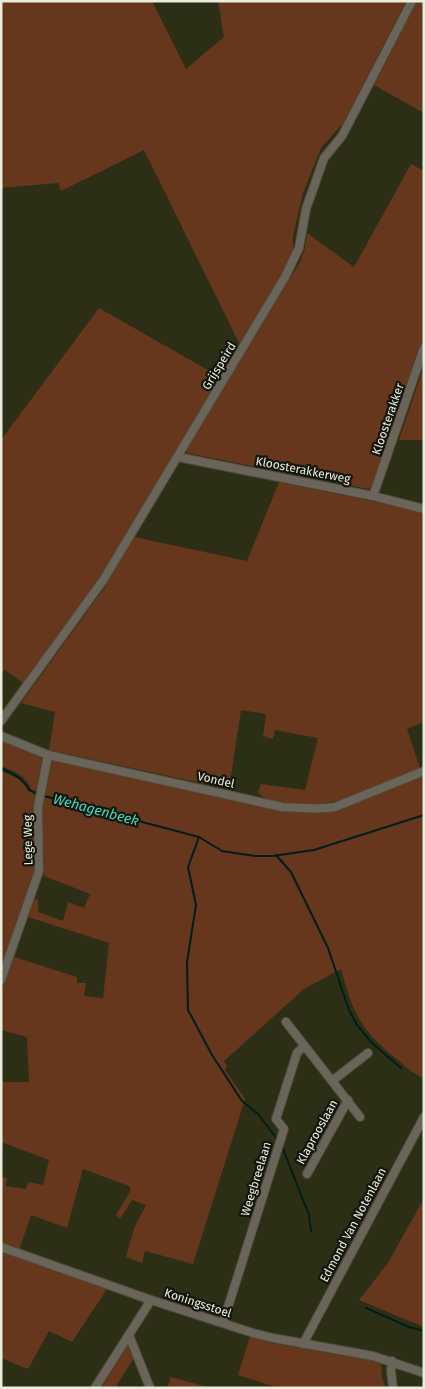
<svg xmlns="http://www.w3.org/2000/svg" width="425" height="1389" viewBox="0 0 425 1389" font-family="'Fira Sans',sans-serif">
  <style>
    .green { fill: #66361d }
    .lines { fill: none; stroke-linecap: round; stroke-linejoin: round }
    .stream { stroke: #001e19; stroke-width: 2 }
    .minor-casing { stroke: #4a4d36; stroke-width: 10 }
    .minor { stroke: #6b645a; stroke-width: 8 }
    .labels { text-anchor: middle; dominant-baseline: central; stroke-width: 4.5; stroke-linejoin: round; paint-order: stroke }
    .street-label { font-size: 12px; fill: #eaecdd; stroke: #14160b }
    .water-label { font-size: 14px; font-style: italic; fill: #44dac4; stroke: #14160b }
  </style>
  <rect width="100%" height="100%" fill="#2c2f16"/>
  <g class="green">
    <polygon points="1,1 152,1 186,69 224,37 218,1 406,1 344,122 321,148 303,193 293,236 293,253 240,345 144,150 61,191 58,183 1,188"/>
    <polygon points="417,1 424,1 424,113 374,85"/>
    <polygon points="411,164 424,171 424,361 417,360 375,485 368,489 187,453 187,447 300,262 305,248 307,233 354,267"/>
    <polygon points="99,308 220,377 102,574 26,685 5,670 1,673 1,440"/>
    <polygon points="424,366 424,440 399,440"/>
    <path d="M279,482L424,512V722L407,729L420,768C373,787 333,813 282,802C272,801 264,800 258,792L261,784L305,790L318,738L275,730L273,739L263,736L266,714L241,710L229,789L49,750L55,712L21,703L105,587L134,537L247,561Z"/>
    <path d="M1,740L40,755L43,763L36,791L32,790C26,776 15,771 1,766Z"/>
    <path d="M51,758L308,812C348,813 388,789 424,774V1078C415,1075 406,1067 399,1061C361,1031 353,1014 341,969L304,989L224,1061L227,1067L225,1070L245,1099L193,1264L145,1251L142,1263L126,1257L134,1228L146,1205L132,1200L120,1219L116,1215L131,1190L129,1186L83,1169L67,1228L31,1215L19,1250L1,1243V1177L7,1178L6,1186L26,1189L28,1182L43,1185L49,1160L1,1142V1082H29L27,1037L1,1030V991L14,957L77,977V983H86L84,996L103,998L109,943L28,917L32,902L38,898V912L63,921L68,902L84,908L90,894L44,876L42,797Z"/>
    <polygon points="1,771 21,780 35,796 36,862 34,877 1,970"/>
    <polygon points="424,1198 424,1327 359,1300 388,1263"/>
    <polygon points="1,1250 107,1289 72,1342 49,1331 28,1369 1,1358"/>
    <polygon points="250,1336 271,1343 381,1362 382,1378 386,1388 279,1388 238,1375"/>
    <polygon points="130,1342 135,1356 115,1388 101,1388"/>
    <polygon points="171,1377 211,1388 167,1388"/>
  </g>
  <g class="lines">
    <g class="stream">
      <path d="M1,768C13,774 23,778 29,790L39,794"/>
      <polyline points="44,796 199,837 222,851 255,856 273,856 314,850 424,815"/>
      <polyline points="199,837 188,867 196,905 187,962 188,1010 212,1055 242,1101 258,1114 277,1139"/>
      <polyline points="276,855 291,872 328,948 349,1010 357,1025 372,1043 401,1068"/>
      <polyline points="283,1149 309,1215 311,1231"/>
      <polyline points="366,1308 409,1327 424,1331"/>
    </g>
    <defs>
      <g id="minor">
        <polyline points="178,457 373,496 424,509"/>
        <polyline points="373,496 424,348"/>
        <polyline points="1,721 104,579 285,277 299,248 306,209 324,158 342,136 412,1"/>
        <path d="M1,736L48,755L282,807C300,808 317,810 335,807L424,771"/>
        <polyline points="1,980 39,871 38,807 48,755"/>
        <polyline points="286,1022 360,1117"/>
        <polyline points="332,1081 368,1053"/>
        <polyline points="307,1174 348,1100"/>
        <polyline points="1,1247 151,1300 253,1333 273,1338 373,1356 424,1373"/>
        <polyline points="223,1323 284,1129 276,1119 297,1053 304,1046"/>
        <polyline points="129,1335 150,1388"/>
        <polyline points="303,1344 424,1117"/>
        <polyline points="392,1361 391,1371 393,1388"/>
        <polyline points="95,1388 151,1300"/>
      </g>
    </defs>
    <use href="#minor" class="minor-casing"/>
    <use href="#minor" class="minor"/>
  </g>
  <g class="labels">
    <g class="street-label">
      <text transform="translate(219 366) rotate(-59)">Grijspeird</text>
      <text transform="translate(388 419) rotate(-71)">Kloosterakker</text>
      <text transform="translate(303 470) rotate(11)">Kloosterakkerweg</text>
      <text transform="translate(216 780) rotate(13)">Vondel</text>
      <text transform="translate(28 840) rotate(-91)">Lege Weg</text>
      <text transform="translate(317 1132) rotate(-61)">Klaprooslaan</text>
      <text transform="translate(256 1179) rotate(-73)">Weegbreelaan</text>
      <text transform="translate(353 1225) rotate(-62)">Edmond Van Notenlaan</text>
      <text transform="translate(198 1303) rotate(18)">Koningsstoel</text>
    </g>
    <g class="water-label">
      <text transform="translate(96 810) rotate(15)">Wehagenbeek</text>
    </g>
  </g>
  <rect width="425" height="1389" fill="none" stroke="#eaecdd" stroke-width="5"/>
</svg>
